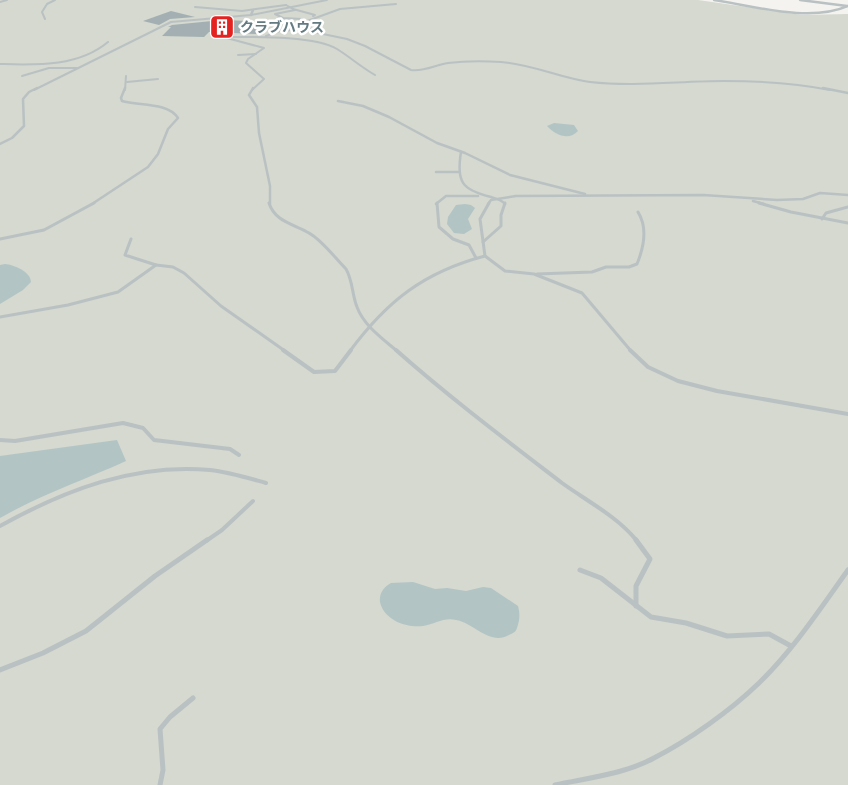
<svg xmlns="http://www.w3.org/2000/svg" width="848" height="785" viewBox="0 0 848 785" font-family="'Archivo Narrow','Noto Sans JP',sans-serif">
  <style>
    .green { fill: #d5d9cf }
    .water { fill: #b3c4c5 }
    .building { fill: #a3afb2 }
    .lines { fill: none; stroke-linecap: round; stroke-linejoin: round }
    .service-far4 { stroke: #bac1c3; stroke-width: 2 }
    .service-far3 { stroke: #bac1c3; stroke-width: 2.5 }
    .service-far2 { stroke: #bac1c3; stroke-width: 3 }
    .service-far1 { stroke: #bac1c3; stroke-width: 4 }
    .service { stroke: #bac1c3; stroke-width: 5 }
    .minor { stroke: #bac1c3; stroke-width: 2.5 }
    .service-bridge { stroke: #bac1c3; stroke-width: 2 }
    .labels { text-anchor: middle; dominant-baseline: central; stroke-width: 5; stroke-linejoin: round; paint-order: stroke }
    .far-poi-label { font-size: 14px; font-weight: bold; fill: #637a81; stroke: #fff; text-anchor: start }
  </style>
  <rect width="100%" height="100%" fill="#f4f3f0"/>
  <polygon class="green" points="0,0 698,0 802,15 848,14 848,785 0,785"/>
  <g class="water">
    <path d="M554,123L574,125L578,131C569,141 555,135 547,126Z"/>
    <polygon points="465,204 471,205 475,208 468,219 472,229 464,234 454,233 447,224 448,217 456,205"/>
    <path d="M5,264C14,265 30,271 31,282L23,290L0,304V265Z"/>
    <path d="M117,440L126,461C84,480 40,495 0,518V456Z"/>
    <path d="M413,582L435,589L447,588L466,591L483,587L491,588L518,606C520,614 520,619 517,628C516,632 513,633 509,635C490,646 474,623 456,620C444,617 435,624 423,626C406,628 384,620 380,602C379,593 384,587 391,583Z"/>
  </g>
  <g class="building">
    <polygon points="171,11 195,17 170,19 159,25 143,21"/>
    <polygon points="226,20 266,22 256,34 209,32 204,37 162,36 171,27 168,27 172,25 212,21 223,24"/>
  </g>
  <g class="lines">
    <g class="service-far4">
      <polyline points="0,2 7,0"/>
      <polyline points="195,7 242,11 286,5"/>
      <polyline points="293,9 315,15 313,16"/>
      <polyline points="295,10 275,14 283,18 302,19"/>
      <polyline points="45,19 42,12 47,4 55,0"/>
      <path d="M283,31L308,28L318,33L347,39L365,46L411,70C424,72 435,65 448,63C464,61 485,61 501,62C532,64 560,78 590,82C635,87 679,81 724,81C759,81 795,83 830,90"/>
      <polyline points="266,36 340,9 396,4"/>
      <polyline points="238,55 256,54"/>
      <path d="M0,64C37,65 78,67 108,42"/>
      <polyline points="22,76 49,68 77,68"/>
      <polyline points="127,82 158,79"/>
      <polyline points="34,90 171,22 251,15 327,0"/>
      <polyline points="125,90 126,76"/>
      <path d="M252,90L264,79L246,63L248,59L264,48L223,37C250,37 315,35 337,49C350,57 361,67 375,75"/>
    </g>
    <g class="service-far3">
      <polyline points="253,88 249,95 257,107 259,133 270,186 270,204"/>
      <polyline points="823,88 848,93"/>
      <polyline points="338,101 363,106 389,117 437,143 465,153 510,175 585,194"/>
      <polyline points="0,144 12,138 24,126 23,99 29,92 37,88"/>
      <path d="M461,152C456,182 462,190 491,197C497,199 502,200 505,204"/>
      <polyline points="436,172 459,172"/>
      <polyline points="753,201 764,204"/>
      <path d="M92,204L148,167L158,154L168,129L178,118C168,102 138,106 122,101L121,98L125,88"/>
      <polyline points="436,204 446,196 478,196"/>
      <polyline points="488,204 491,200 516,196 703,195 777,200 803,199 820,193 848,195"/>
    </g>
    <g class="service-far2">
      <path d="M269,203C275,222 294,224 309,233C323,241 335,258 346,269C353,281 352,295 357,307C364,326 383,339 397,351"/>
      <polyline points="437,203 439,227 453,239 469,245 476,258"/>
      <polyline points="489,203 480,219 485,256 505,271 534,274 582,293 631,351"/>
      <polyline points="759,203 791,212 848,223"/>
      <polyline points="822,219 826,213 848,207"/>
      <polyline points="0,239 44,230 94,203"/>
      <polyline points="483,242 501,226 501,215 505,203"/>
      <polyline points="156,265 173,267 184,273 221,306 285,351"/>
      <path d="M537,274L592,272L606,267H629L637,264C644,247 648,228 638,212"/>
      <polyline points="0,317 68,305 118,292 156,265 125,255 131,239"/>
      <path d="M350,351C387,301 424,272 485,256"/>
    </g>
    <g class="service-far1">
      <polyline points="283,350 314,372 335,371 351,350"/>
      <path d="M396,350C449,397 506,440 562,483C587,501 618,517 637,541"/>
      <polyline points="630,350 648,367 678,381 717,391 848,414"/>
      <polyline points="0,440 15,441 123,423 143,428 154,440 230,449 239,455"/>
      <path d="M0,526C65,490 135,463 210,470C229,472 248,478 266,483"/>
      <polyline points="206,541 222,530 253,501"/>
    </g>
    <g class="service">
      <polyline points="636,540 650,559 636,586 636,606"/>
      <polyline points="580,570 601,578 651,617 686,623 727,636 769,634 791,646"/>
      <polyline points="0,670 43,653 86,631 155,576 207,540"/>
      <polyline points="160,785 163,770 160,729 170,717 193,698"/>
      <path d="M555,785C587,778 625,774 654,758C689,740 730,711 759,683C793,650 820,609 848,570"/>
    </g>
    <g class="minor">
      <path d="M714,0C754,6 810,23 848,6"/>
      <polyline points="800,0 847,6"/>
      <polyline points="251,15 253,10"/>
    </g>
    <polyline class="service-bridge" points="286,5 293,9"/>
  </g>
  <defs>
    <symbol id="building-square" viewBox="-11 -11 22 22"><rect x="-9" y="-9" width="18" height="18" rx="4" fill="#e42220" stroke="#fff"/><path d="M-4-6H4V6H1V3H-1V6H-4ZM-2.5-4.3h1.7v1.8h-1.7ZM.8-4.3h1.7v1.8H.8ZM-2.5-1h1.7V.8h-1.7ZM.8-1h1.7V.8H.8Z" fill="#fff"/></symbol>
  </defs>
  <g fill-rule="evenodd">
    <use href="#building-square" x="208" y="13" width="28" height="28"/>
  </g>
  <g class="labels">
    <g class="far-poi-label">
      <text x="240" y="27">クラブハウス</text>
    </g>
  </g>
</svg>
